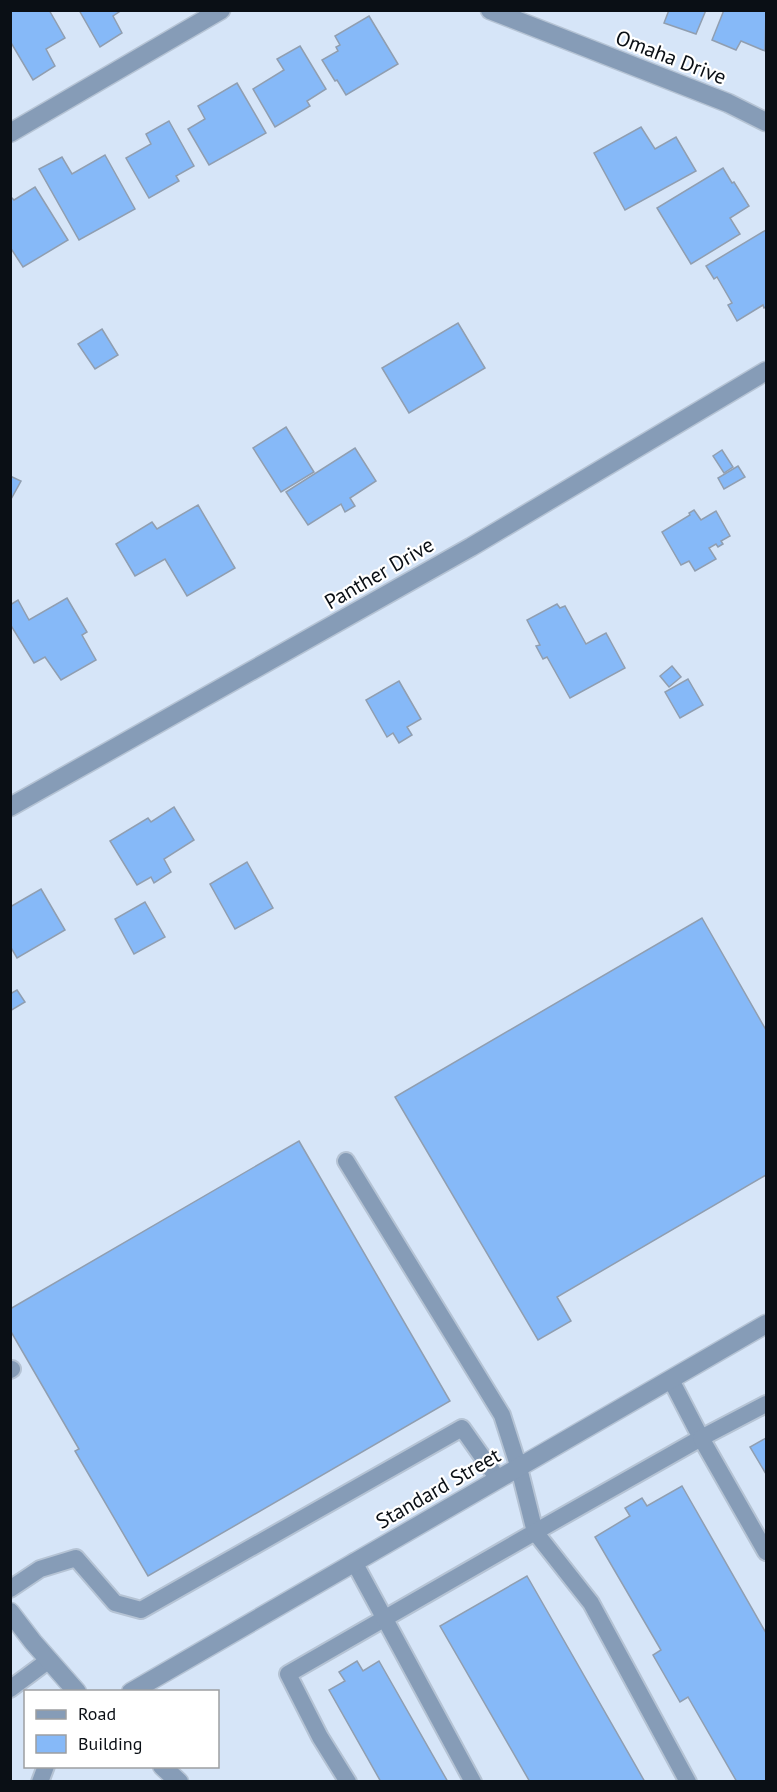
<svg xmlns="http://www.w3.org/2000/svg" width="777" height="1792" viewBox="0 0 777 1792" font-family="'PT Sans',sans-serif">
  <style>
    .building { fill: #86b9f8; stroke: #909eb0; stroke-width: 1.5 }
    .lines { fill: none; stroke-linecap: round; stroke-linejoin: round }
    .lane-casing { stroke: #b5c3d4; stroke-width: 20 }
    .street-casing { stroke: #b5c3d4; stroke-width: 21 }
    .lane { stroke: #869cb7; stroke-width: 16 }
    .street { stroke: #869cb7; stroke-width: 18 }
    .labels { text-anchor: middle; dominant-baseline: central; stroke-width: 4.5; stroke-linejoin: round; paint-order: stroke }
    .street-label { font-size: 21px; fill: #0a0f15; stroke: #fff }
  </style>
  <rect width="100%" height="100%" fill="#d6e5f8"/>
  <g class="building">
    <polygon points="10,10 49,10 65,38 46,49 55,66 33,80 10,41"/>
    <polygon points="79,10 122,10 113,16 122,33 100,47"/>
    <polygon points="669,10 706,10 696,34 664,23"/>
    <polygon points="724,10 766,10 765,51 741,41 736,50 712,40"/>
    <polygon points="369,16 398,64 346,95 337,80 335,81 322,60 338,51 336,47 340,45 335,36"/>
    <polygon points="300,46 326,89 307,101 310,106 275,127 253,89 284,70 277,59"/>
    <polygon points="237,83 266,133 209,165 188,129 205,119 198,106"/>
    <polygon points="169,121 194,166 176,176 179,181 149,198 126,158 151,144 146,134"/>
    <polygon points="641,127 655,149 676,137 696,171 625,210 594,153"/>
    <polygon points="105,155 135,209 79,240 39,169 62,157 72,174"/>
    <polygon points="723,168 732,183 734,182 749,206 730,218 740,234 691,264 657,208"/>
    <polygon points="35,187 68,240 23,267 10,247 10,196 14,200"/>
    <polygon points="766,230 766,307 764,308 763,305 737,321 728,305 732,303 717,277 714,279 706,266"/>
    <polygon points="458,323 485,368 409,413 382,368"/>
    <polygon points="102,329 118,355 95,369 78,344"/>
    <polygon points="286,427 314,472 281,492 253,448"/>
    <polygon points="355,448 376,481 350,498 355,506 345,512 341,504 308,525 286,492"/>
    <polygon points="722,450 733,467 724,473 713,456"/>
    <polygon points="738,466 745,477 724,489 718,478"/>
    <polygon points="10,476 21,481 10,501"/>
    <polygon points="198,505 235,568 187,596 165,559 135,576 116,544 152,522 157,529"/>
    <polygon points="694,510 701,520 716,511 730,536 721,541 723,544 718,547 716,544 709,548 716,559 695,571 689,561 681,565 662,532 690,515 689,513"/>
    <polygon points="67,598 87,632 82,635 96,660 61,680 45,657 34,663 10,624 10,605 18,600 29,620"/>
    <polygon points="557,604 560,608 565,606 586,644 606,633 625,668 570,698 547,657 543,659 536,646 540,645 527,620"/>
    <polygon points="672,666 681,677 669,687 660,676"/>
    <polygon points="688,679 703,705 680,718 665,692"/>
    <polygon points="399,681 421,719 407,727 412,735 399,743 393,733 387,737 366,700"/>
    <polygon points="174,807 194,840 164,859 171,872 154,883 151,877 137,885 110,841 148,818 151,822"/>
    <polygon points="247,862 273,908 235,929 210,884"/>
    <polygon points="41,889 65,930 17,958 10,946 10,907"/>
    <polygon points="145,902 165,937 134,954 115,919"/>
    <polygon points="702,918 766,1030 766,1175 557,1297 571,1321 538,1340 395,1097"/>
    <polygon points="17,990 25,1002 10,1011 10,994"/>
    <polygon points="299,1141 450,1401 148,1576 75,1451 79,1449 10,1330 10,1309"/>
    <polygon points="766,1438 766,1474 750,1447"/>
    <polygon points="682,1486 766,1633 766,1782 737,1782 688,1697 680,1702 653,1655 661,1650 595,1537 630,1516 625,1508 642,1498 647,1506"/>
    <polygon points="527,1576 645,1782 530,1782 440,1626"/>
    <polygon points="357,1661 363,1671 379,1661 448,1782 381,1782 329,1690 345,1681 339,1672"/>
  </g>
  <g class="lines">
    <defs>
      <g id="lane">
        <polyline points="346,1161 502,1415 519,1468 535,1532 288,1674 320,1737 348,1782"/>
        <polyline points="10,1370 12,1369"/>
        <polyline points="671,1380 701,1438 535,1532 591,1603 688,1782"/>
        <polyline points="766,1404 701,1438 766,1552"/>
        <polyline points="354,1562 473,1782"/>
        <polyline points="10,1589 40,1569 76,1558 115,1603 141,1610 462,1428 498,1479"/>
        <polyline points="10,1689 49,1660"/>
        <polyline points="40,1782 46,1766"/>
      </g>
      <g id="street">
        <polyline points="490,10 728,103 766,122"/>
        <polyline points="10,133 221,10"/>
        <polyline points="10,807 471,547 766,371"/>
        <polyline points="10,1612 33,1642 77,1692"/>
        <polyline points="131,1692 766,1324"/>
        <polyline points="162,1766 179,1782"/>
      </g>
    </defs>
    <use href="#lane" class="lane-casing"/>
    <use href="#street" class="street-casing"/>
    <use href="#lane" class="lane"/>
    <use href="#street" class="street"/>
  </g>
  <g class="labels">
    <g class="street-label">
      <text transform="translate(671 57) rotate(21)">Omaha Drive</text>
      <text transform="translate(379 573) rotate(-30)">Panther Drive</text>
      <text transform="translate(438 1488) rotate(-30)">Standard Street</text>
    </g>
  </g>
  <rect width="777" height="1792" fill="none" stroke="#0a0f15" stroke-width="24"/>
  <rect x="24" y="1690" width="195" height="78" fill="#ffffff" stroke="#9d9fa1" stroke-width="1.5"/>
  <rect x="36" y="1710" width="30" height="9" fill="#869cb7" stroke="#9d9fa1" stroke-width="1.5"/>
  <text x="78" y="1720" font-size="18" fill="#0a0f15">Road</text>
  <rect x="36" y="1735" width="30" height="18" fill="#86b9f8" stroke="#9d9fa1" stroke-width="1.5"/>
  <text x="78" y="1750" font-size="18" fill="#0a0f15">Building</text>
</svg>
